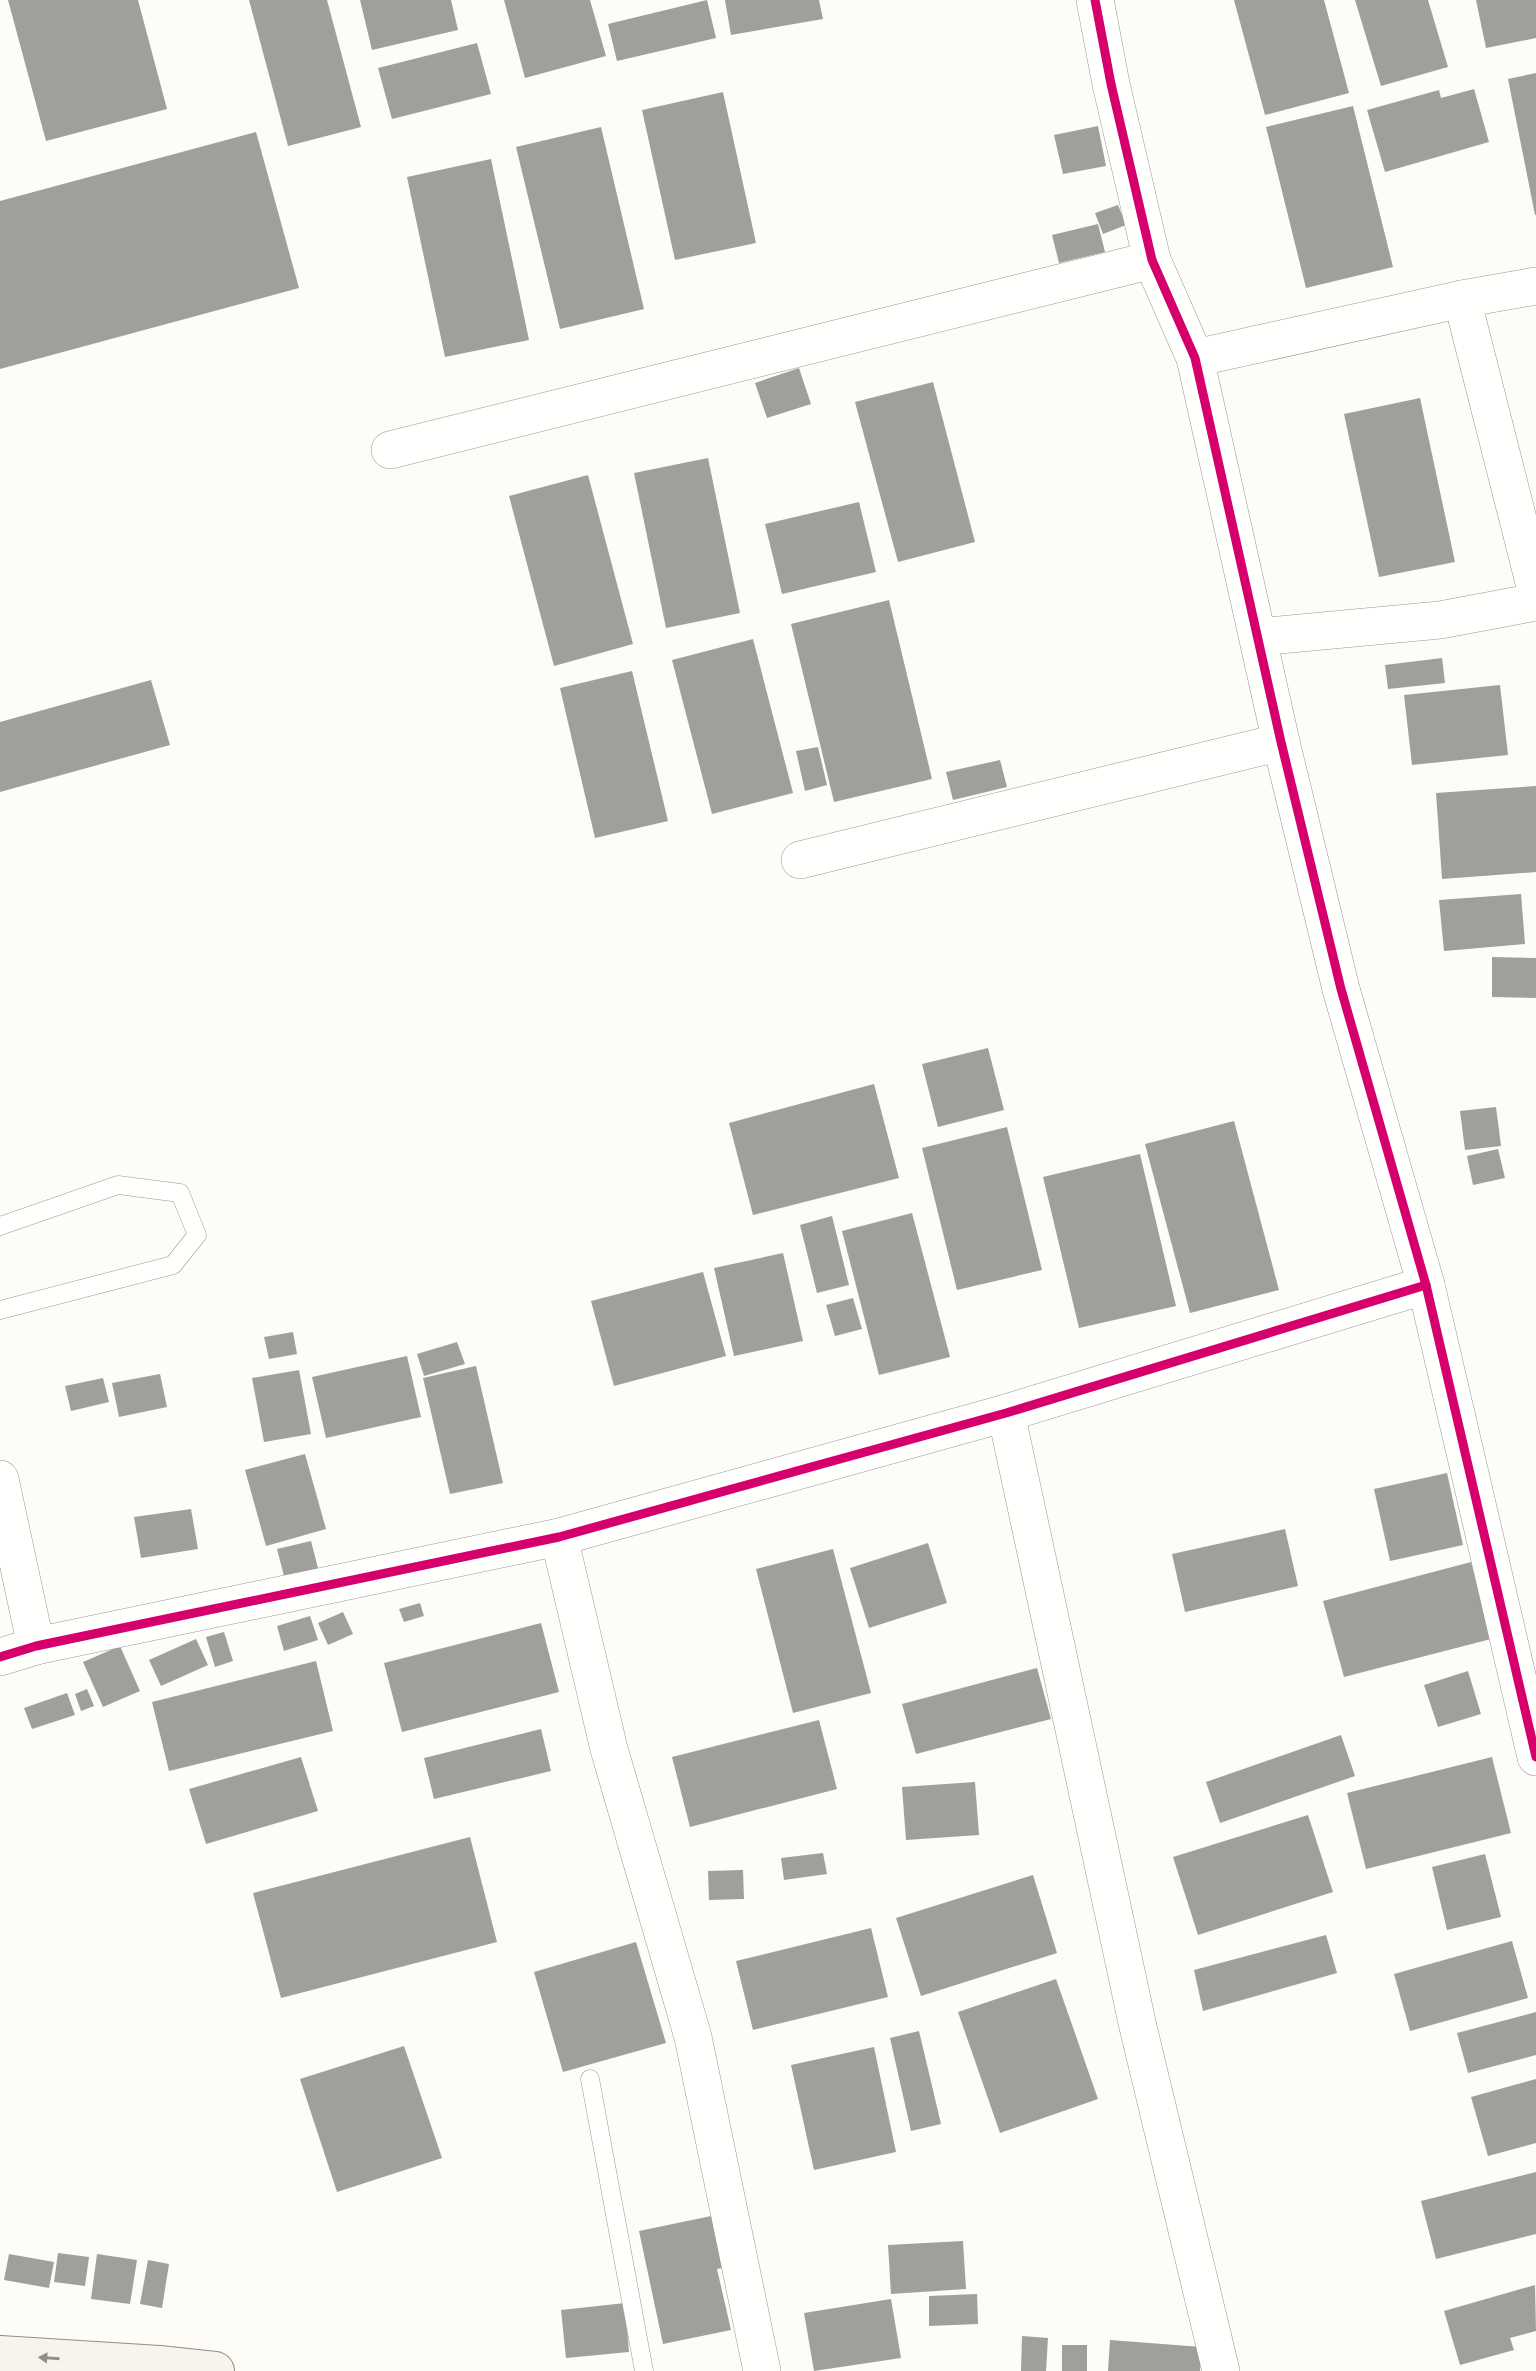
<svg xmlns="http://www.w3.org/2000/svg" width="1536" height="2371" viewBox="0 0 1536 2371" font-family="'Times New Roman',serif">
  <style>
    .building { fill: #a19f9c }
    .lines { fill: none; stroke-linecap: round; stroke-linejoin: round }
    .service-casing { stroke: #979795; stroke-width: 19 }
    .minor-casing { stroke: #979795; stroke-width: 38 }
    .secondary-casing { stroke: #8e8d8b; stroke-width: 40 }
    .service { stroke: #fffffe; stroke-width: 18 }
    .minor { stroke: #fffffe; stroke-width: 37 }
    .secondary { stroke: #f6f4eb; stroke-width: 38 }
    .cycleway-casing { stroke: #fff; stroke-width: 13 }
    .cycleway { stroke: #d6006c; stroke-width: 9 }
    .oneway { fill: #8f8e89 }
  </style>
  <rect width="100%" height="100%" fill="#fdfcf7"/>
  <g class="building">
    <polygon points="8,0 138,0 167,109 46,141"/>
    <polygon points="249,0 327,0 361,127 288,146"/>
    <polygon points="360,0 451,0 458,30 372,50"/>
    <polygon points="504,0 590,0 606,56 525,78"/>
    <polygon points="707,0 716,38 617,61 608,24"/>
    <polygon points="725,0 819,0 823,19 731,35"/>
    <polygon points="1234,0 1324,0 1349,93 1265,115"/>
    <polygon points="1355,0 1428,0 1448,67 1381,86"/>
    <polygon points="1476,0 1536,0 1536,38 1486,48"/>
    <polygon points="477,43 491,94 392,119 378,68"/>
    <polygon points="1536,73 1536,215 1535,215 1508,79"/>
    <polygon points="1474,89 1489,142 1385,172 1367,110 1439,90 1441,98"/>
    <polygon points="723,92 756,243 675,260 642,110"/>
    <polygon points="1353,106 1393,267 1306,288 1266,127"/>
    <polygon points="1098,126 1106,166 1063,174 1054,135"/>
    <polygon points="601,127 644,309 560,329 516,147"/>
    <polygon points="256,132 299,288 0,369 0,201"/>
    <polygon points="491,159 529,340 445,357 407,177"/>
    <polygon points="1118,205 1126,225 1103,234 1095,213"/>
    <polygon points="1098,224 1105,252 1059,263 1052,235"/>
    <polygon points="799,368 811,404 767,418 755,383"/>
    <polygon points="933,382 975,542 898,562 855,402"/>
    <polygon points="1420,398 1455,562 1379,577 1344,414"/>
    <polygon points="708,458 740,613 666,628 634,473"/>
    <polygon points="588,475 633,644 554,666 509,496"/>
    <polygon points="859,502 876,572 782,594 765,524"/>
    <polygon points="889,600 932,779 834,802 791,624"/>
    <polygon points="753,639 793,793 712,814 672,660"/>
    <polygon points="1442,658 1445,683 1388,689 1385,665"/>
    <polygon points="632,671 668,821 595,838 560,688"/>
    <polygon points="151,680 170,745 0,792 0,722"/>
    <polygon points="1500,685 1508,755 1412,765 1404,695"/>
    <polygon points="818,747 827,785 805,791 796,751"/>
    <polygon points="1000,760 1007,787 953,800 946,772"/>
    <polygon points="1536,786 1536,872 1442,879 1436,793"/>
    <polygon points="1521,894 1525,944 1444,951 1439,900"/>
    <polygon points="1492,957 1536,958 1536,998 1492,997"/>
    <polygon points="988,1048 1004,1110 938,1127 922,1064"/>
    <polygon points="874,1084 899,1178 753,1215 729,1123"/>
    <polygon points="1496,1107 1501,1146 1465,1150 1460,1111"/>
    <polygon points="1234,1121 1279,1290 1190,1313 1145,1144"/>
    <polygon points="1007,1127 1042,1270 957,1290 922,1148"/>
    <polygon points="1498,1149 1505,1178 1473,1185 1467,1156"/>
    <polygon points="1140,1154 1176,1306 1079,1328 1043,1177"/>
    <polygon points="912,1213 950,1357 879,1375 842,1231"/>
    <polygon points="832,1216 849,1285 817,1293 800,1225"/>
    <polygon points="783,1253 803,1341 734,1356 714,1268"/>
    <polygon points="703,1272 726,1356 614,1386 591,1301"/>
    <polygon points="853,1298 862,1329 835,1336 826,1305"/>
    <polygon points="293,1332 297,1354 269,1359 264,1337"/>
    <polygon points="457,1342 465,1364 424,1376 417,1354"/>
    <polygon points="407,1356 421,1417 326,1438 312,1377"/>
    <polygon points="476,1366 503,1483 450,1494 423,1378"/>
    <polygon points="299,1370 311,1434 264,1442 252,1378"/>
    <polygon points="160,1374 167,1407 119,1417 112,1383"/>
    <polygon points="103,1378 109,1402 71,1411 65,1386"/>
    <polygon points="305,1454 326,1529 266,1546 245,1470"/>
    <polygon points="1447,1473 1463,1545 1390,1561 1374,1489"/>
    <polygon points="191,1509 198,1549 141,1558 134,1517"/>
    <polygon points="1285,1529 1298,1586 1185,1612 1172,1554"/>
    <polygon points="311,1541 319,1572 285,1580 277,1549"/>
    <polygon points="928,1543 947,1603 869,1628 850,1568"/>
    <polygon points="833,1549 871,1693 793,1713 756,1569"/>
    <polygon points="1471,1562 1491,1639 1344,1677 1323,1601"/>
    <polygon points="420,1603 424,1616 404,1622 399,1609"/>
    <polygon points="343,1612 353,1634 328,1645 318,1623"/>
    <polygon points="310,1616 318,1640 284,1651 277,1626"/>
    <polygon points="541,1623 559,1692 402,1732 384,1663"/>
    <polygon points="224,1632 233,1661 215,1667 206,1637"/>
    <polygon points="196,1639 208,1665 161,1686 149,1660"/>
    <polygon points="120,1646 140,1691 103,1707 83,1662"/>
    <polygon points="316,1661 333,1731 169,1771 152,1702"/>
    <polygon points="1037,1668 1051,1719 916,1754 902,1704"/>
    <polygon points="1468,1671 1481,1714 1438,1727 1424,1685"/>
    <polygon points="87,1689 94,1706 81,1711 75,1694"/>
    <polygon points="67,1693 75,1715 32,1729 24,1708"/>
    <polygon points="819,1720 837,1789 690,1827 672,1757"/>
    <polygon points="541,1729 551,1771 434,1799 424,1758"/>
    <polygon points="1341,1735 1355,1776 1220,1823 1206,1782"/>
    <polygon points="301,1757 318,1811 206,1844 189,1789"/>
    <polygon points="1492,1757 1511,1833 1366,1869 1347,1793"/>
    <polygon points="975,1782 979,1835 906,1840 902,1787"/>
    <polygon points="1308,1815 1333,1892 1198,1935 1173,1857"/>
    <polygon points="470,1837 497,1942 281,1998 253,1893"/>
    <polygon points="823,1853 827,1874 784,1880 781,1858"/>
    <polygon points="1485,1854 1501,1917 1447,1930 1432,1867"/>
    <polygon points="743,1870 744,1899 709,1900 708,1871"/>
    <polygon points="1033,1875 1057,1953 921,1996 896,1918"/>
    <polygon points="871,1928 888,1997 753,2030 736,1961"/>
    <polygon points="1326,1935 1337,1973 1203,2011 1194,1970"/>
    <polygon points="1512,1941 1528,1998 1410,2031 1394,1974"/>
    <polygon points="636,1942 666,2043 563,2072 534,1972"/>
    <polygon points="1056,1979 1098,2099 1000,2133 958,2012"/>
    <polygon points="1536,2012 1536,2055 1468,2073 1457,2033"/>
    <polygon points="919,2031 941,2124 911,2131 890,2038"/>
    <polygon points="404,2046 442,2158 337,2192 300,2079"/>
    <polygon points="874,2047 896,2152 814,2170 791,2065"/>
    <polygon points="1536,2079 1536,2143 1488,2156 1471,2097"/>
    <polygon points="1536,2172 1536,2234 1436,2259 1421,2201"/>
    <polygon points="716,2215 727,2267 717,2269 731,2330 663,2344 639,2231"/>
    <polygon points="963,2241 966,2289 891,2294 888,2245"/>
    <polygon points="58,2253 89,2257 85,2286 54,2282"/>
    <polygon points="9,2254 54,2262 49,2288 4,2280"/>
    <polygon points="97,2254 137,2260 130,2304 91,2299"/>
    <polygon points="148,2260 169,2264 162,2308 140,2304"/>
    <polygon points="1535,2285 1536,2331 1510,2338 1514,2350 1460,2365 1444,2311"/>
    <polygon points="977,2294 978,2324 929,2326 929,2296"/>
    <polygon points="891,2299 901,2358 814,2371 804,2313"/>
    <polygon points="625,2303 629,2352 566,2358 561,2310"/>
    <polygon points="1022,2336 1048,2338 1046,2371 1021,2371"/>
    <polygon points="1110,2340 1202,2347 1200,2371 1108,2371"/>
    <rect x="1062" y="2345" width="25" height="26"/>
  </g>
  <g class="lines">
    <defs>
      <g id="service">
        <polyline points="0,1226 118,1185 180,1193 197,1235 173,1265 0,1310"/>
        <polyline points="590,2079 644,2371"/>
      </g>
      <g id="minor">
        <polyline points="1095,0 1111,84 1152,260 1195,358 1281,742 1341,989 1426,1285 1536,1757"/>
        <polyline points="1462,299 1536,590"/>
        <polyline points="1195,358 1462,299 1536,286"/>
        <polyline points="390,450 1152,260"/>
        <polyline points="1258,637 1440,620 1536,602"/>
        <polyline points="800,860 1281,742"/>
        <polyline points="1006,1413 1138,2027 1221,2371"/>
        <polyline points="0,1479 36,1646"/>
        <polyline points="559,1537 609,1749 693,2037 762,2371"/>
        <polyline points="0,1657 36,1646 559,1537 1006,1413 1426,1285"/>
      </g>
      <polyline id="secondary" points="0,2355 159,2365 215,2371"/>
    </defs>
    <use href="#service" class="service-casing"/>
    <use href="#minor" class="minor-casing"/>
    <use href="#secondary" class="secondary-casing"/>
    <use href="#service" class="service"/>
    <use href="#minor" class="minor"/>
    <use href="#secondary" class="secondary"/>
    <defs>
      <g id="cycleway">
        <polyline points="1095,0 1111,84 1152,260 1195,358 1281,742 1341,989 1426,1285 1536,1757"/>
        <polyline points="0,1657 36,1646 559,1537 1006,1413 1426,1285"/>
      </g>
    </defs>
    <use href="#cycleway" class="cycleway-casing"/>
    <use href="#cycleway" class="cycleway"/>
  </g>
  <defs><path id="oneway-solid" d="M-6-.8H1V-3.2L6.5 0L1 3.2V.8H-6Z" transform="scale(1.75)"/></defs>
  <use class="oneway" href="#oneway-solid" transform="translate(49 2358) rotate(-176)"/>
</svg>
